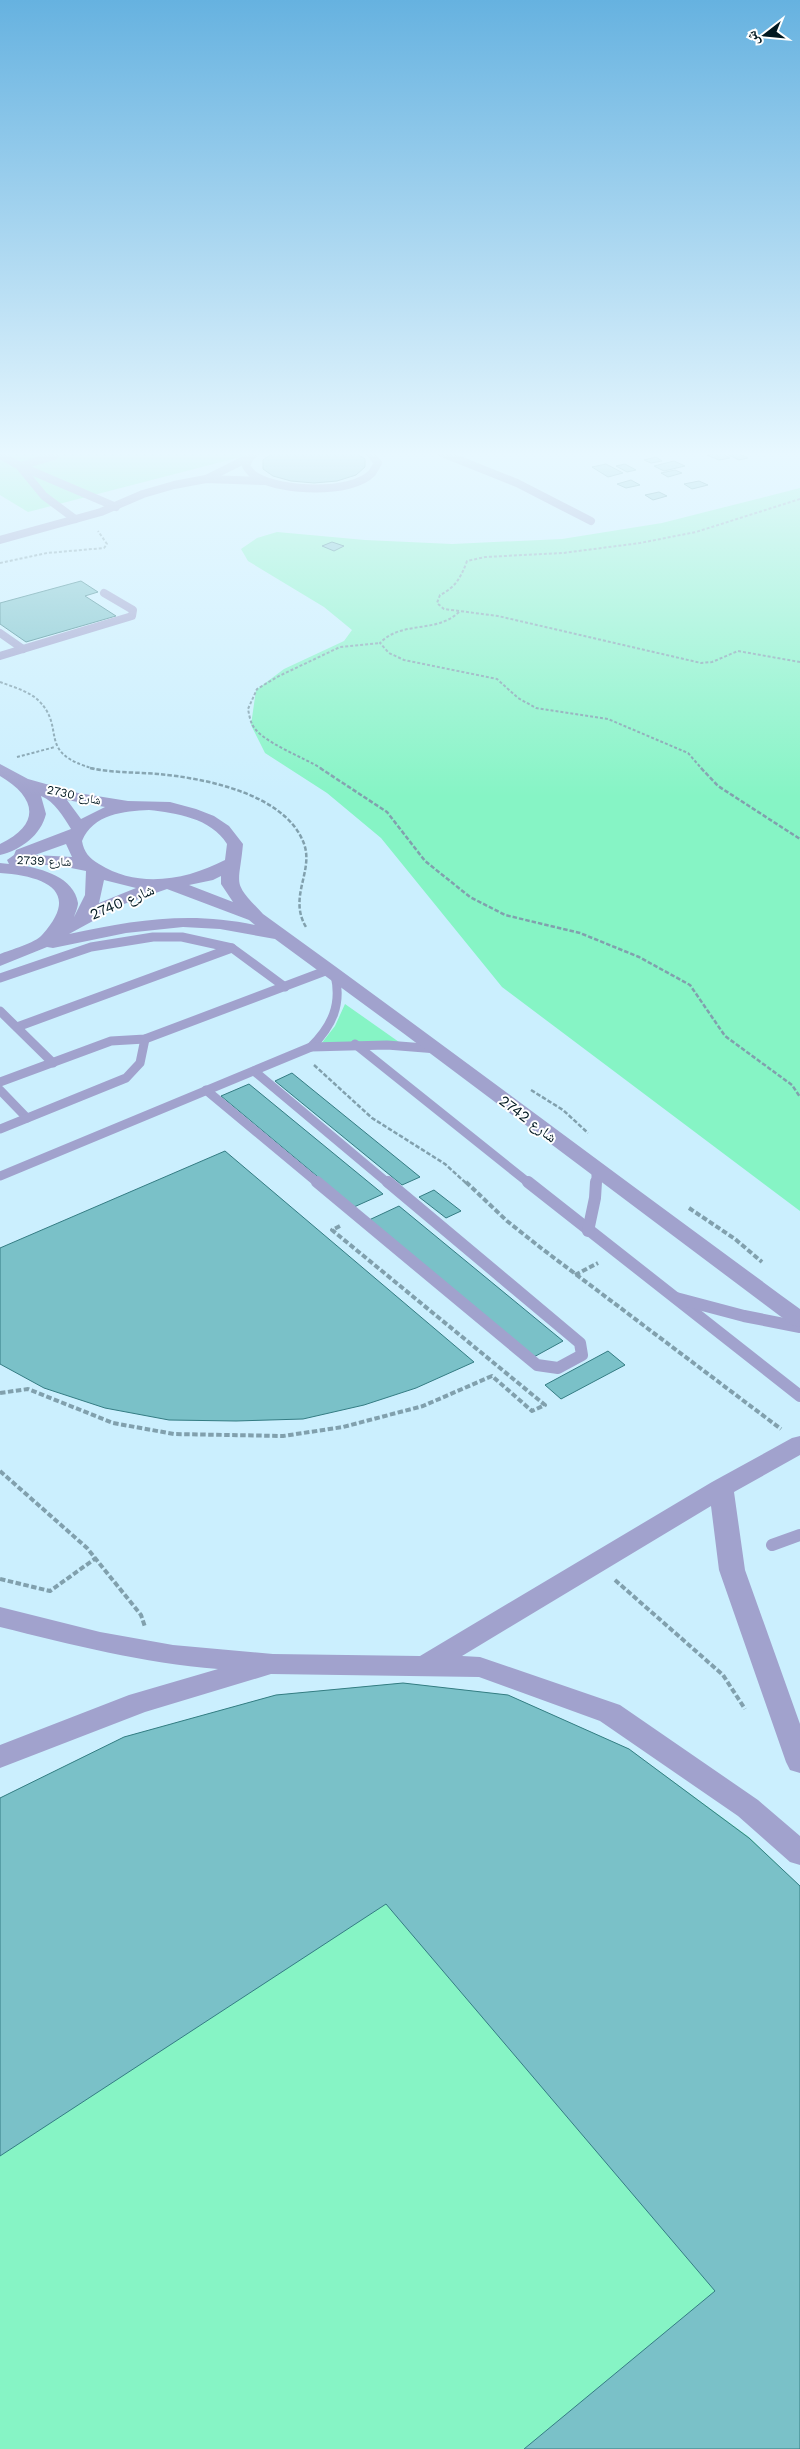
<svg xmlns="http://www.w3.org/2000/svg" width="800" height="2449" viewBox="0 0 800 2449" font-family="'Work Sans','Noto Naskh Arabic',sans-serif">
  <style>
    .green { fill: #86f4c5 }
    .building { fill: #7ac1c8; stroke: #347c83 }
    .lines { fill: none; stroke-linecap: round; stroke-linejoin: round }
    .path-far2 { stroke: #81a0ad; stroke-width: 2; stroke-dasharray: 3 2; stroke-linecap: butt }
    .path-far1 { stroke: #81a0ad; stroke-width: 2.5; stroke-dasharray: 4.5 2; stroke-linecap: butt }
    .path { stroke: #81a0ad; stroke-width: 4; stroke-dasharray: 5.5 2.5; stroke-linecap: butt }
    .lane-far2 { stroke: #a1a2cd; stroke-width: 8 }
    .lane-far1 { stroke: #a1a2cd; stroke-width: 9 }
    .lane { stroke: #a1a2cd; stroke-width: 12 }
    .street { fill: #a1a2cd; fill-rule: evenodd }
    .labels { text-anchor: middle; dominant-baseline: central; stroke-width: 4; stroke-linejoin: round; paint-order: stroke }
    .far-street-label { font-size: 12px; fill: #011821; stroke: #fff }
    .street-label { font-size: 15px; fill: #011821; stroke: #fff }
  </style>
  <rect width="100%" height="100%" fill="#cbeffe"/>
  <g class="green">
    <polygon points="0,453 256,453 28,512 0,495"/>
    <polygon points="800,488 800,1211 502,987 381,838 327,793 265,753 251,725 256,690 284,669 344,641 352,630 324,607 248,561 241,549 257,538 277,532 365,540 452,544 562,539 662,523"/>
    <polygon points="345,1004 399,1042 321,1044 335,1026"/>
    <polygon points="403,1683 508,1695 629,1749 749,1837 800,1886 800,2449 0,2449 0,1798 124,1737 276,1695"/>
  </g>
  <g class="building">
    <polygon points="273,453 356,453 365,459 365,467 356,475 337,481 314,483 291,481 273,476 263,469 263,460"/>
    <polygon points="721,453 730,458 719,460 707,455"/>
    <polygon points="738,453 748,458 739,460 727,454"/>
    <polygon points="656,457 662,461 651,463 644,460"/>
    <polygon points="674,461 685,466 664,471 654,466"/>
    <polygon points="606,464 623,473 608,477 592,467"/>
    <polygon points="625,464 636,470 627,472 616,466"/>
    <polygon points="675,470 682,473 668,477 661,473"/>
    <polygon points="631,480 640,485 626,488 617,484"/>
    <polygon points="699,481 708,485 692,489 684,484"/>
    <polygon points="659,492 667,496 653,500 645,495"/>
    <polygon points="332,542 344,546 334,551 322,546"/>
    <polygon points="81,581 98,592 85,596 116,616 26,642 0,624 0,603"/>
    <polygon points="292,1073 420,1177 402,1185 275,1081"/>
    <polygon points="249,1084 383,1194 354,1207 221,1096"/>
    <polygon points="225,1151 474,1362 416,1388 364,1405 303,1419 236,1421 169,1420 105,1408 44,1388 0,1364 0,1248"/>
    <polygon points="434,1190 461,1211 446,1218 419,1197"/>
    <polygon points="399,1206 563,1341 532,1358 369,1220"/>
    <polygon points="608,1351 625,1365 561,1399 545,1385"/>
    <polygon points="403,1683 508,1695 629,1749 749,1838 800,1886 800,2449 524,2449 715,2291 386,1904 0,2156 0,1798 124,1737 276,1695"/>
  </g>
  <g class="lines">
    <g class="path-far2">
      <path d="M800,499L696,532L640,543L563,553L485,557L467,561C461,577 456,587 440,595L437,603L444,609L498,616L701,663L712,662L738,651L800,662"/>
      <polyline points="0,563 47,553 104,548 107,544 98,531"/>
      <path d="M459,612C436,634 402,620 380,643L389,653L404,660L497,679L518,698L536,708L608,719L688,753L702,769"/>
      <path d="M0,682C13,687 29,691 39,701C67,729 35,753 95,769"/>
      <polyline points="17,757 55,747"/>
      <path d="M322,769C304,757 260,742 252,724C250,720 249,714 248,709L257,689L279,676L340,647L380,643"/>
    </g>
    <g class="path-far1">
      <path d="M90,768C112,773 135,772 158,774C203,778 281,793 302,839C317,869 287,895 306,927"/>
      <polyline points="320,768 387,812 425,861 470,897 505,915 580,933 639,957 690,985 725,1036 792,1085 800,1097"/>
      <polyline points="701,768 718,786 800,839"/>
      <polyline points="314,1065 372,1118 445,1164 467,1184"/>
      <polyline points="531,1090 563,1110 588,1133"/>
    </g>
    <g class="path">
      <polyline points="466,1182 507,1221 541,1248 781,1429"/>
      <polyline points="689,1208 735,1239 762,1262"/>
      <polyline points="575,1275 598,1263"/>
      <polyline points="0,1393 28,1389 113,1423 174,1434 283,1436 343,1427 423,1406 492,1376 532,1411 545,1405 332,1230 340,1226"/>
      <polyline points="0,1471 87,1548 141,1615 145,1627"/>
      <polyline points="0,1579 50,1591 96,1558"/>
      <polyline points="615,1580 723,1675 745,1709"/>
    </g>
    <g class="lane-far2">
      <path d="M255,453L250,457L246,466C249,470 252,475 257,477C281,491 351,495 372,473C374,470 376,466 378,463L370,453"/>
      <polyline points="442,453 517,483 591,521"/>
      <polyline points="0,455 20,466 116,507"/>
      <polyline points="20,466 54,456 55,453"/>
      <polyline points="21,468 44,496 75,519"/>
      <polyline points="208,478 250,457"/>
      <polyline points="0,540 101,512 143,494 174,485 206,479 264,481"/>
      <polyline points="0,633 23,649"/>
      <polyline points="0,656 132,616 133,610 104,593"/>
    </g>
    <g class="lane-far1">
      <polyline points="0,978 91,947 153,937 182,937 232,948 285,987"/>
      <polyline points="0,1011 53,1063"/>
      <polyline points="17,1027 232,948"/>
      <polyline points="355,1044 530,1184"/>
      <path d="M311,1047C332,1026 342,1005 335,975"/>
      <polyline points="254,1071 389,1184"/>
      <polyline points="0,1082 111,1041 145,1039 328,970"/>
      <polyline points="0,1090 27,1118"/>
      <polyline points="206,1090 319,1184"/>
      <polyline points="0,1129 126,1078 140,1063 145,1039"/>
      <polyline points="0,1176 311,1047 387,1045 437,1049"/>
      <polyline points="596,1184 596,1170"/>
    </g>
    <g class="lane">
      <polyline points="317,1182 537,1365 558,1368 582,1355 580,1343 388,1182"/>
      <polyline points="528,1182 800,1396"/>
      <polyline points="588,1231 595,1198 596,1182"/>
      <polyline points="676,1298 744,1316 800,1327"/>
      <polyline points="772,1545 800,1535"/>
    </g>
    <g class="street">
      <path d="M0,764L28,779L78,793L128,801L170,802L196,809L214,816L229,826L243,844C239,888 231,880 263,914C443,1044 621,1178 800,1309V1327L792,1325L403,1033L275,939L220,929L183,927L126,933L53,948L47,947L0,966V954C10,950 35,943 42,935C82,891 45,876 0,873V863L9,864L7,860L14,855L16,850L71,829C63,816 55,802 41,796L46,814C41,835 21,850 0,855V844C42,824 36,797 0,776ZM67,800L105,807L81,819ZM149,810C176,813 211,818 227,844L225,860C186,880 139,889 99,864C89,858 84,852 82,841C93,814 124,811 149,810ZM66,844L72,857L35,855ZM21,865H56L86,871L85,895L74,917C75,914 78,907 78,903C74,877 42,869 21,865ZM221,876V884L233,902L189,885L213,880ZM104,880L136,888L99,903ZM167,889L249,920L255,925C190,911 134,920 69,934L124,904Z"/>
      <path d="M800,1436V1455L734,1492L745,1570L800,1724V1773L790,1770L786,1762L719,1570L711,1506L462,1656L480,1657L620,1705L758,1800L800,1836V1865L790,1862L738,1816L600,1721L479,1677L271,1674L145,1712L0,1768V1745L129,1695L218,1669C143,1663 72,1645 0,1627V1607L100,1632L173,1645L273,1654L420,1656L712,1482L792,1438Z"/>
    </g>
  </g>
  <linearGradient id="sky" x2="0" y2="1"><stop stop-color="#66b2e0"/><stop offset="0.57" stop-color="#e8f8ff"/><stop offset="1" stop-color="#e8f8ff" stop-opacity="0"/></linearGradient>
  <rect width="800" height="796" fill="url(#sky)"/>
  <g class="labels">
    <g class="far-street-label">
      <text transform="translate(74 795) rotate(12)">شارع 2730</text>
      <text transform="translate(44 861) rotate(2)">شارع 2739</text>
    </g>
    <g class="street-label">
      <text transform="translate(122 902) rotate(-23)">شارع 2740</text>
      <text transform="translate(528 1119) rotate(37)">شارع 2742</text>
    </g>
  </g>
  <g transform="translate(765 35) rotate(254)" stroke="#ffffff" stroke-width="4" paint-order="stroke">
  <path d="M0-4L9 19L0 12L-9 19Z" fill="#011821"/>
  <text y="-8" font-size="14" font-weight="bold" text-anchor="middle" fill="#011821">ش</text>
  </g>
</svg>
